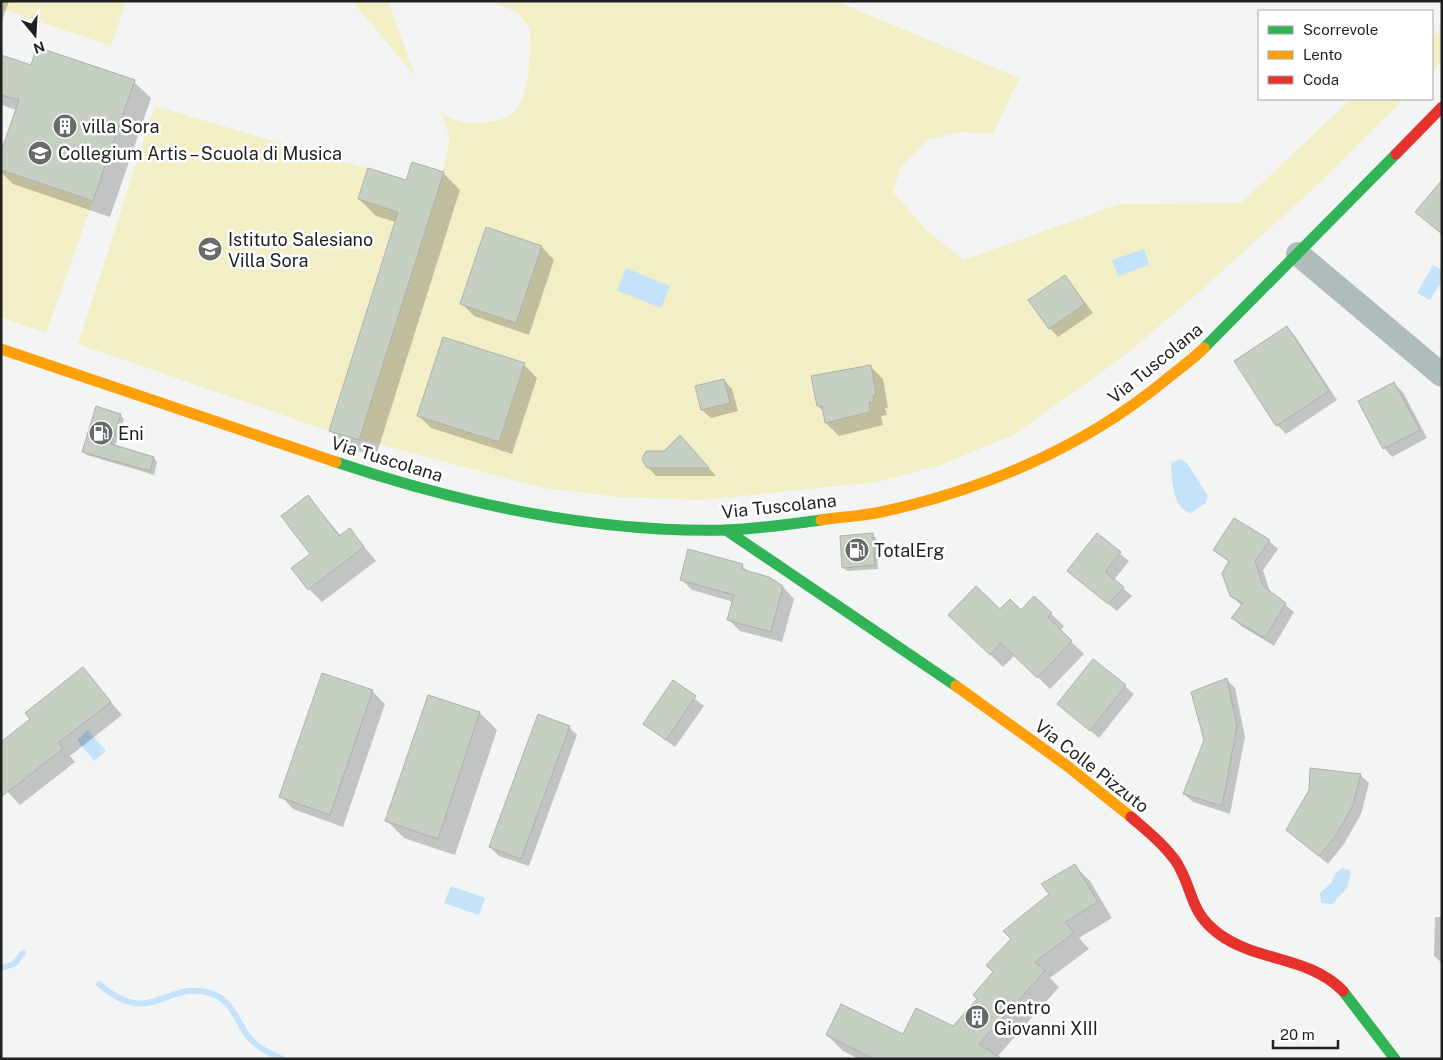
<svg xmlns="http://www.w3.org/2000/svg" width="1443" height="1060" viewBox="0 0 1443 1060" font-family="'Public Sans',sans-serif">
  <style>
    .green { fill: #f2eec6 }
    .water { fill: #c4e2fa }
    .shadow { fill: #0003 }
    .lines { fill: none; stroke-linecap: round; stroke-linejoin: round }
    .stream { stroke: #c4e2fa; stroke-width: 6 }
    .building { fill: #c5d0c3; stroke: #aeb0af }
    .street { stroke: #b0bbbd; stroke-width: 24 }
    .fast { stroke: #30b455; stroke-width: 11 }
    .slow { stroke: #ff9f0a; stroke-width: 11 }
    .jam { stroke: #e5322d; stroke-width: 11 }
    .labels { text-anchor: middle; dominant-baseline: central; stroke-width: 5; stroke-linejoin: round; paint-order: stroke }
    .poi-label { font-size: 18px; fill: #1f2120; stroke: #fff; text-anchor: start }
    .street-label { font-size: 18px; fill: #1f2120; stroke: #fff }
  </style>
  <rect width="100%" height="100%" fill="#f3f5f4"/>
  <g class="green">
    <polygon points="4,1 126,1 111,46 2,9"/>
    <polygon points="352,1 388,1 415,76"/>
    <path d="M489,1H836L1019,78L993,134L961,132L928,140L901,166L893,192L926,230L964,260L1119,204L1241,203L1351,99H1404L1312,190L1197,294L1123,357L1015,434L941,465L878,482L702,500L619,497L543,488L329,431L78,344L155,106L406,180L412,162L443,172L450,138L440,111C455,122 467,125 486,122C494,121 508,119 514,112C531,96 530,49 530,27L515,11Z"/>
    <polygon points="1442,28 1442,61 1432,71 1432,37"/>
    <polygon points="1,170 93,201 46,333 1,317"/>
  </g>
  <g class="water">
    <polygon points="1144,249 1149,265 1118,276 1112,260"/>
    <polygon points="1433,265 1442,270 1442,281 1430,300 1417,293"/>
    <polygon points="626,268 670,286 661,308 617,290"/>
    <path d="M1180,459L1187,463L1208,496L1206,503L1191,513C1172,509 1172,479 1171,463Z"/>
    <polygon points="88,730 106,751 94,761 77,740"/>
    <polygon points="1342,868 1349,870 1351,873 1347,888 1332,904 1321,903 1320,893 1331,883 1335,874"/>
    <polygon points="451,886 485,898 479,915 444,903"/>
  </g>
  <g class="shadow">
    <polygon points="1,1 9,1 1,24"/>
    <polygon points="1,57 32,66 134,82 151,98 110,217 13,184 1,172 1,156 17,110 1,105"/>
    <polygon points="443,173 460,190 376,456 347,448 330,431 396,222 376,216 359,199 407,182"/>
    <polygon points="542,247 554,260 529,335 474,316 461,303"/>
    <polygon points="1065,276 1093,313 1058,337 1050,328"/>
    <polygon points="1287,328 1295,336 1337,400 1286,434 1277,425 1235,361"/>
    <polygon points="524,365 537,378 512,454 431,428 418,415"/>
    <polygon points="870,366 883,379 888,408 885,408 887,415 881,416 883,425 839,436 826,423 824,412 818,406"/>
    <polygon points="724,380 732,389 738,411 711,418 702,410"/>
    <polygon points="1394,384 1403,392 1427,438 1392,457 1384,448"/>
    <polygon points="120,415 124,419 115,446 154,458 157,462 154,475 87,455 83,452"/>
    <polygon points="688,445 716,476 656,476 648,467 664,452"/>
    <polygon points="308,497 341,536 350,530 376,561 322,602 309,589 312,554"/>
    <polygon points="872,535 876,538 878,569 847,571 843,567"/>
    <polygon points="1097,535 1129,561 1114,580 1132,596 1117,611 1068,571"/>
    <polygon points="1269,541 1278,549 1263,570 1270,592 1294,612 1274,646 1241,626 1233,618 1242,606 1231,596 1230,563 1215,550"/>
    <polygon points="742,566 750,573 783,587 794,599 782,642 740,631 729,620 734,602 692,590 681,579"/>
    <polygon points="1034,598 1064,626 1060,631 1084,654 1050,689 1015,655 1003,667 963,628 1000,611 1021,611"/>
    <polygon points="1094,660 1134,694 1099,738 1058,704"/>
    <polygon points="83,669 122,715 70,756 75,762 20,805 1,785 32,720"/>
    <polygon points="1227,680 1235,688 1245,737 1230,814 1193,802 1184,794"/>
    <polygon points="673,682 704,706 675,747 644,724"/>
    <polygon points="372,691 385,704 343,827 293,809 281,796"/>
    <polygon points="429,696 480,713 497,730 455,855 404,838 387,821"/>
    <polygon points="569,727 577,735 529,866 499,856 490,847"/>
    <polygon points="1360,775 1369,783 1361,814 1344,844 1328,864 1296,838"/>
    <polygon points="1074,865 1090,881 1112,918 1079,938 1089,949 1050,978 1059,987 997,1057 1000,1059 859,1059 843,1051 827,1035 903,1036 953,1027 979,1000 1012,939"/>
    <polygon points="1435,917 1442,917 1442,963 1434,956"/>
  </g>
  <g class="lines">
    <g class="stream">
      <polyline points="1,968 14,964 23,953"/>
      <path d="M99,984C151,1029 164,980 210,993C231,999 236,1019 247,1035C256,1047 269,1053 282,1059"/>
    </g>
  </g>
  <g class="building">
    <polygon points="37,47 135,80 93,201 1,170 1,152 19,100 1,95 1,55 31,65"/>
    <polygon points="412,162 444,172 359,440 329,431 398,212 358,199 368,168 406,180"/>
    <polygon points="1442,180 1442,234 1415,212"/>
    <polygon points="486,227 542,246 516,323 460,304"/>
    <polygon points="1065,275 1085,304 1049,329 1028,300"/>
    <polygon points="1287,326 1329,391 1276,426 1234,361"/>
    <polygon points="443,337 525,363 499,442 417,416"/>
    <polygon points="871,365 876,395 873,396 874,402 869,403 870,412 825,423 822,406 817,406 811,376"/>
    <polygon points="724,379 730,403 701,410 695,386"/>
    <polygon points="1394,382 1420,430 1383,449 1358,401"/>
    <polygon points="96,406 121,414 111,444 154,457 150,471 82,452"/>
    <polygon points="680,435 709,468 647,468 642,459 646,451 664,451"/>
    <polygon points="308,495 339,536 350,528 364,547 308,590 291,568 310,554 281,516"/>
    <polygon points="1234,518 1270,540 1255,561 1263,586 1286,603 1265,638 1231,618 1243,603 1230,596 1222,573 1229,561 1213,550"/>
    <polygon points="873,533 875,565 842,568 840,536"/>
    <polygon points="1097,533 1121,552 1105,572 1124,587 1108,604 1067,571"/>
    <polygon points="688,549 743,564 741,569 769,577 783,586 771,632 727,620 734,595 680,580"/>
    <polygon points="976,586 1000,609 1010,599 1021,610 1034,596 1052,613 1048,617 1072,641 1037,678 1001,643 990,655 948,615"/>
    <polygon points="1093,659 1126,685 1090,731 1057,704"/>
    <polygon points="83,667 111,702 58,743 63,749 1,797 1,742 30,719 25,713"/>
    <polygon points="322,673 373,690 330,815 279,797"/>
    <polygon points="1227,678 1237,727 1222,806 1183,794 1204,740 1191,692"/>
    <polygon points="673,680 696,696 666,740 643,724"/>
    <polygon points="428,695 480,712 438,839 385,821"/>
    <polygon points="538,714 570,726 521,859 489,847"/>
    <polygon points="1310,768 1361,774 1353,805 1336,836 1319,856 1286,830 1309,790"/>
    <polygon points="1075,864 1098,902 1065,922 1074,933 1035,962 1045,971 979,1044 1002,1059 874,1059 826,1035 841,1004 903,1034 916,1008 953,1026 977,999 973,995 993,972 986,965 1011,939 1003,931 1049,894 1041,884"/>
  </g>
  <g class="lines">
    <polyline class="street" points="1298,254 1442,375"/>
    <g class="fast">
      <polyline points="1204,348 1396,154"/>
      <path d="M336,462C461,504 594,533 726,530C758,529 790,524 821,520"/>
      <polyline points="726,530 956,686"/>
      <polyline points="1343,991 1395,1059"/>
    </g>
    <g class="slow">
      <polyline points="1,349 336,462"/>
      <path d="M821,520C841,517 862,516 881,512C983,490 1082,448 1163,382C1176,371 1191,361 1204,348"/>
      <polyline points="956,686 1066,765 1131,817"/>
    </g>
    <g class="jam">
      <polyline points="1396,154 1442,107"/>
      <path d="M1131,817C1147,831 1165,845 1177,863C1194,891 1189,912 1219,934C1257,962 1309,956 1343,991"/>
    </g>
  </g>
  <defs>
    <symbol id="building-disc" viewBox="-11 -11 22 22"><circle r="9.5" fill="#696b6a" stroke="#fff"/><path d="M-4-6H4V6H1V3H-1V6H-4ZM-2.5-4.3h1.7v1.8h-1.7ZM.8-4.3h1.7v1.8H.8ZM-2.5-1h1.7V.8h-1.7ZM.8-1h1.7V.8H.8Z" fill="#fff"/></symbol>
    <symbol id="school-disc" viewBox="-11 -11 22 22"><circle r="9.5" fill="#696b6a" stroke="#fff"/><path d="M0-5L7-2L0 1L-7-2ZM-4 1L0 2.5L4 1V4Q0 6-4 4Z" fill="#fff"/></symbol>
    <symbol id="fuel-disc" viewBox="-11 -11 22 22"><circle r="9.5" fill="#696b6a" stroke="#fff"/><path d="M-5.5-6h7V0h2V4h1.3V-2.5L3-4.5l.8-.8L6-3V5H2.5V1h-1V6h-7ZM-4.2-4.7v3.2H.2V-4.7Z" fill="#fff"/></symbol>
  </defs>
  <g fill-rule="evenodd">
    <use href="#building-disc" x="51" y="112" width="28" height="28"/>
    <use href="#school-disc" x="26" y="139" width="28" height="28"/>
    <use href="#school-disc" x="196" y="235" width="28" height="28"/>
    <use href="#fuel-disc" x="87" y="419" width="28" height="28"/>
    <use href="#fuel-disc" x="843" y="536" width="28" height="28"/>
    <use href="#building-disc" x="963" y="1003" width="28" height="28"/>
  </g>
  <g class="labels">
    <g class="poi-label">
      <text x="82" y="126">villa Sora</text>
      <text x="58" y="153">Collegium Artis – Scuola di Musica</text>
      <text x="228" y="239">Istituto Salesiano<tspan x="228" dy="21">Villa Sora</tspan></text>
      <text x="118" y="433">Eni</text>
      <text x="874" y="550">TotalErg</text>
      <text x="994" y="1007">Centro<tspan x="994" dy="21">Giovanni XIII</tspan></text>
    </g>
    <g class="street-label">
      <text transform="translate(1155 363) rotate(-39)">Via Tuscolana</text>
      <text transform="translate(387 459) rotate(17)">Via Tuscolana</text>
      <text transform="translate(779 506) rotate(-6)">Via Tuscolana</text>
      <text transform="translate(1092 766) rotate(38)">Via Colle Pizzuto</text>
    </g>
  </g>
  <rect width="1443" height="1060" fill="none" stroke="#1f2120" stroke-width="5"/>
  <rect x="1258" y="10" width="175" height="90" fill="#ffffff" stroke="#a5a6a6"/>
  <rect x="1268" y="26" width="25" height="8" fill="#30b455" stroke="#a5a6a6"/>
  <text x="1303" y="35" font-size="15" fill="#1f2120">Scorrevole</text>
  <rect x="1268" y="51" width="25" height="8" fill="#ff9f0a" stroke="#a5a6a6"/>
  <text x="1303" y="60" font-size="15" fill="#1f2120">Lento</text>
  <rect x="1268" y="76" width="25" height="8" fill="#e5322d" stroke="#a5a6a6"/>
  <text x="1303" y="85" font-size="15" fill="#1f2120">Coda</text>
  <g transform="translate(35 35) rotate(162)" stroke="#ffffff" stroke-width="4" paint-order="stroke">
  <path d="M0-4L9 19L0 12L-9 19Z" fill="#1f2120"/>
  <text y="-8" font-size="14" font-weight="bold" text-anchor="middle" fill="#1f2120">N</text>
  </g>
  <path d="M1273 1040v8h65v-8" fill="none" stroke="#1f2120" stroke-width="2.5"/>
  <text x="1280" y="1040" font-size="15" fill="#1f2120" stroke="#ffffff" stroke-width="4" paint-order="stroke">20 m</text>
</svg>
